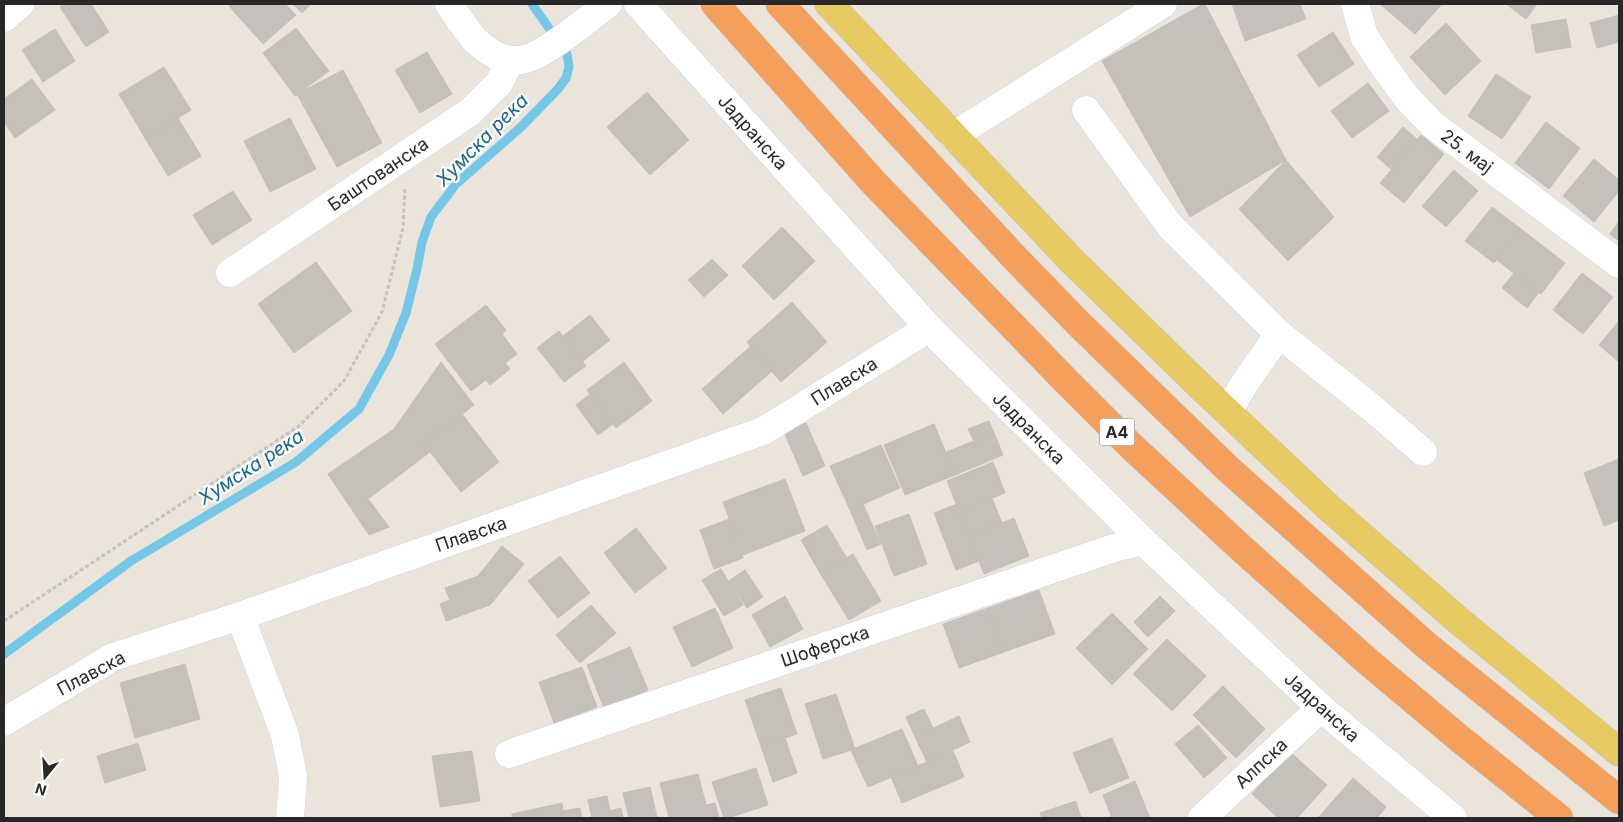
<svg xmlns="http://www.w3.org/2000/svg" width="1623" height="822" viewBox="0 0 1623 822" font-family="Inter,sans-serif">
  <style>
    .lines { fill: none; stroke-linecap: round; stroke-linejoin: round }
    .stream { stroke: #73c7e7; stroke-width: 9 }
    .building { fill: #c5c0ba; stroke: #c5bfb5 }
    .minor-casing { stroke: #d0d3e1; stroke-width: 29 }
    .major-casing { stroke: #c3c3c3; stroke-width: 29 }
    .highway-casing { stroke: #c3c3c3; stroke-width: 29 }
    .path { stroke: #c3c3c3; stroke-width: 3; stroke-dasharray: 4 2.5; stroke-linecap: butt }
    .minor { stroke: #fff; stroke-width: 28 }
    .major { stroke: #e8ca62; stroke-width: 28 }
    .highway { stroke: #f49f5b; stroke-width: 28 }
    .labels { text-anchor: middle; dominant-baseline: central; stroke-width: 4.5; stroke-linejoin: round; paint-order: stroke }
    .shield { fill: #fff; stroke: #686868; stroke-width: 1 }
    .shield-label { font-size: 16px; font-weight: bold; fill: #282828 }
    .street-label { font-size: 18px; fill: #282828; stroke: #fff }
    .water-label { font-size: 19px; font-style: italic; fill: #156490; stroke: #fff }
  </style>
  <rect width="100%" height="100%" fill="#eae4db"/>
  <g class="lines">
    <polyline class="stream" points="4,654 131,561 296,462 359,409 389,355 406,313 417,269 422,242 431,217 456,184 521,127 558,89 566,78 569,67 567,54 532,4"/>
  </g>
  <g class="building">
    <polygon points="64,4 91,4 109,32 86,47 60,7"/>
    <polygon points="232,4 285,4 296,15 263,44 229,6"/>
    <polygon points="293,4 311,4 302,13"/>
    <polygon points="1203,4 1205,4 1286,160 1190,217 1102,61"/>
    <polygon points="1232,4 1300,4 1306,19 1245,41"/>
    <polygon points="1380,4 1442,4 1415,34"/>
    <polygon points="1506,4 1537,4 1526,19"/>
    <polygon points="1619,15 1619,42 1597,48 1590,23"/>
    <polygon points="1566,19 1571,47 1536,53 1531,25"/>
    <polygon points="1446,23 1481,61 1445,95 1410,57"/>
    <polygon points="296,28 329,71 295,96 263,53"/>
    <polygon points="55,29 75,61 43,82 22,50"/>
    <polygon points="1333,32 1354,64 1319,87 1297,55"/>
    <polygon points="427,52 452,94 420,113 395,70"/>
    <polygon points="164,67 191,110 145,138 119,94"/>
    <polygon points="343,70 382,143 337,167 297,94"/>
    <polygon points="1496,74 1531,97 1502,139 1468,116"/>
    <polygon points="32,79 55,110 15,138 4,122 4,99"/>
    <polygon points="1368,83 1389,111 1352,138 1331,111"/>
    <polygon points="647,92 689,140 650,175 607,127"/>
    <polygon points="178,118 201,156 168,176 145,138"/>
    <polygon points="290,118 316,169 270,192 244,141"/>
    <polygon points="1546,122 1580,148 1549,189 1515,163"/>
    <polygon points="1403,127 1417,139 1392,170 1377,157"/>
    <polygon points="1421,135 1444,154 1404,203 1380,183"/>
    <polygon points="1594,159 1619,180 1619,191 1594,222 1563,196"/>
    <polygon points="1286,160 1334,217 1288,261 1239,209"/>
    <polygon points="1454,170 1478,191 1446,227 1422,206"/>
    <polygon points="233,191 252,220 212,245 193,215"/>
    <polygon points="1492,207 1521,229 1494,263 1465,241"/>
    <polygon points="1619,221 1619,241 1610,234"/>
    <polygon points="782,227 815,261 774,300 742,266"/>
    <polygon points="1521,229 1565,263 1541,294 1497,260"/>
    <polygon points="712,259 728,275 704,297 688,280"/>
    <polygon points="316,262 352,311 294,353 258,304"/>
    <polygon points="1514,273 1539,292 1527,308 1502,288"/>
    <polygon points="1582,273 1613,297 1583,334 1553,310"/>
    <polygon points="792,302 827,342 781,382 747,342"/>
    <polygon points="486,305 506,330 502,334 517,354 505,363 510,369 490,385 486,380 471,391 435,344"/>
    <polygon points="590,315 610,340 583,361 563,336"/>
    <polygon points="1619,321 1619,362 1599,345"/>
    <polygon points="559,331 586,366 564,382 537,348"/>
    <polygon points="751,346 772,371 723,414 702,389"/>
    <polygon points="441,362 474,405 424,444 430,452 368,499 389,527 369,535 328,474 394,429"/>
    <polygon points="624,362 652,401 616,428 587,390"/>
    <polygon points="590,394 613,424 598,435 576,405"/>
    <polygon points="462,414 499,462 461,492 424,444"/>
    <polygon points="989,421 994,433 974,441 968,429"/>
    <polygon points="806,423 825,466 803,476 784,432"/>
    <polygon points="934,424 955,475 905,495 884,445"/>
    <polygon points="994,433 1003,455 955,475 946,452"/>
    <polygon points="881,445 900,488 850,510 830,466"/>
    <polygon points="1619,459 1619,520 1604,526 1584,473"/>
    <polygon points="993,462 1005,493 959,511 947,481"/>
    <polygon points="785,479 805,531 743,555 723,502"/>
    <polygon points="992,498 1002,523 969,536 959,511"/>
    <polygon points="863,504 881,544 867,550 850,510"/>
    <polygon points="957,504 979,561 956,570 934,513"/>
    <polygon points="909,514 927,564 894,576 875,526"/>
    <polygon points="1014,518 1029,556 984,574 969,536"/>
    <polygon points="729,519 743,558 714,569 700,530"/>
    <polygon points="827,525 846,557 820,573 801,540"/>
    <polygon points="636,528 667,568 635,593 604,553"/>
    <polygon points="502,546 524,564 490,605 446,621 440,604 450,600 445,588 478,576"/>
    <polygon points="853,554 881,601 849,620 820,573"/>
    <polygon points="560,556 590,593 558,618 528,581"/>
    <polygon points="721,569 743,605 724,616 702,580"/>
    <polygon points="745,570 763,597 747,608 729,581"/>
    <polygon points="1039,590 1055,634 1004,652 988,608"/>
    <polygon points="785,596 803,629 770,647 752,615"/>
    <polygon points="1160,596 1175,611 1148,637 1134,622"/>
    <polygon points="591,605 616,633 580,663 556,635"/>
    <polygon points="715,608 733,648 692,667 673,627"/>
    <polygon points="988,608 1004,652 959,668 943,624"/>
    <polygon points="1112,613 1148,649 1112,685 1076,648"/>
    <polygon points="1167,639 1206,676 1172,711 1133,674"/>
    <polygon points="630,647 648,690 604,708 587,665"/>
    <polygon points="185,664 200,719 135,738 120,683"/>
    <polygon points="582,667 597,707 554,723 539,682"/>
    <polygon points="1223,686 1265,729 1236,758 1193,715"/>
    <polygon points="781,688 797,734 761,746 745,700"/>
    <polygon points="836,694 855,749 823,759 805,704"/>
    <polygon points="924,709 933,728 915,737 906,717"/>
    <polygon points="959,716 970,742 927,762 915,737"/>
    <polygon points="1198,725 1227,758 1204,778 1175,744"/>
    <polygon points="902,729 918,766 868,787 851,750"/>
    <polygon points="785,738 797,773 773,782 761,746"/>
    <polygon points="1112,738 1129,778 1090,793 1073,753"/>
    <polygon points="138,743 146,770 105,783 97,756"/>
    <polygon points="472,751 480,801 440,807 432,756"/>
    <polygon points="953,751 964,777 902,803 891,777"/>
    <polygon points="1290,752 1327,785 1297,818 1278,818 1252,794"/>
    <polygon points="756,768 768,805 728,818 724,818 712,782"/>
    <polygon points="698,774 706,805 715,803 719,818 669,818 660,783"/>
    <polygon points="1353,778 1386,807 1377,818 1318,818"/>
    <polygon points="1135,781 1150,818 1112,818 1103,795"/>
    <polygon points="650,787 657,818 629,818 623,793"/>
    <polygon points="607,796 610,811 621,808 623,818 592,818 588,800"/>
    <polygon points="1076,801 1081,818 1042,818 1040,813"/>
    <polygon points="562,803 563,811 580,808 582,818 512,818 512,814"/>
  </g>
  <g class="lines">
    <defs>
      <g id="minor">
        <path d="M449,4C457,16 466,30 476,41C489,53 507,64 525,59C545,55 589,18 608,4"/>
        <polyline points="638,4 929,328 1143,541 1321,708 1453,818"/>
        <polyline points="1355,4 1364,36 1385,68 1407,98 1433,125 1619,264"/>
        <polyline points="4,18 20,4"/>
        <polyline points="1086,110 1170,226 1279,334"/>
        <polyline points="953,136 1163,4"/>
        <polyline points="230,273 470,112 499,83 511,60"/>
        <polyline points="1228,412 1244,384 1279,334 1372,408 1423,452"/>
        <polyline points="240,616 285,735 293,776 290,818"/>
        <polyline points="4,722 113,657 240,616 763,431 929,328"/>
        <polyline points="509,754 1114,548 1143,541"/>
        <polyline points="1202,818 1321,708"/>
      </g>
      <polyline id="major" points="829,4 1073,262 1201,387 1328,507 1459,621 1619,752"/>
      <g id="highway">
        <polyline points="715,4 874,183 1066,381 1131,446 1241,548 1366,660 1460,739 1559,818"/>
        <polyline points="780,4 1013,256 1079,324 1227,468 1427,646 1619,800"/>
      </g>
    </defs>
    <use href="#minor" class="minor-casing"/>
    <use href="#major" class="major-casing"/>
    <use href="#highway" class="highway-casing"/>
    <polyline class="path" points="4,621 299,426 344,381 382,312 403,228 405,188"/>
    <use href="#minor" class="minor"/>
    <use href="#major" class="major"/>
    <use href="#highway" class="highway"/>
  </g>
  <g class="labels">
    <rect class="shield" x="1099.5" y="418.5" width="35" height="27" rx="4"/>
    <g class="shield-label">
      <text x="1117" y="432">A4</text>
    </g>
    <g class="street-label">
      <text transform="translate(753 132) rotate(48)">Јадранска</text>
      <text transform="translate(1467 151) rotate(37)">25. мај</text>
      <text transform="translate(378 174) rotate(-34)">Баштованска</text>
      <text transform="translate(844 381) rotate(-32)">Плавска</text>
      <text transform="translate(1029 428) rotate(45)">Јадранска</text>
      <text transform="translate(471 534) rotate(-19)">Плавска</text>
      <text transform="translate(825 646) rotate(-19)">Шоферска</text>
      <text transform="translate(91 673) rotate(-28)">Плавска</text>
      <text transform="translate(1322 707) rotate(42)">Јадранска</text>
      <text transform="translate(1261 763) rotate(-43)">Алпска</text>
    </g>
    <g class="water-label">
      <text transform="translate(482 140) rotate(-45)">Хумска река</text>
      <text transform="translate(251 467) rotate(-33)">Хумска река</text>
    </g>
  </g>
  <rect width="1623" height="822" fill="none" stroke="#282828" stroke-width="10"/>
  <g transform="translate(45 777) rotate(198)" stroke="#ffffff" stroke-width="4" paint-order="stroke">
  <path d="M0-4L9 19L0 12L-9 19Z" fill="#282828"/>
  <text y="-8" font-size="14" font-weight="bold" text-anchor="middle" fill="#282828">N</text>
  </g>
</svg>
